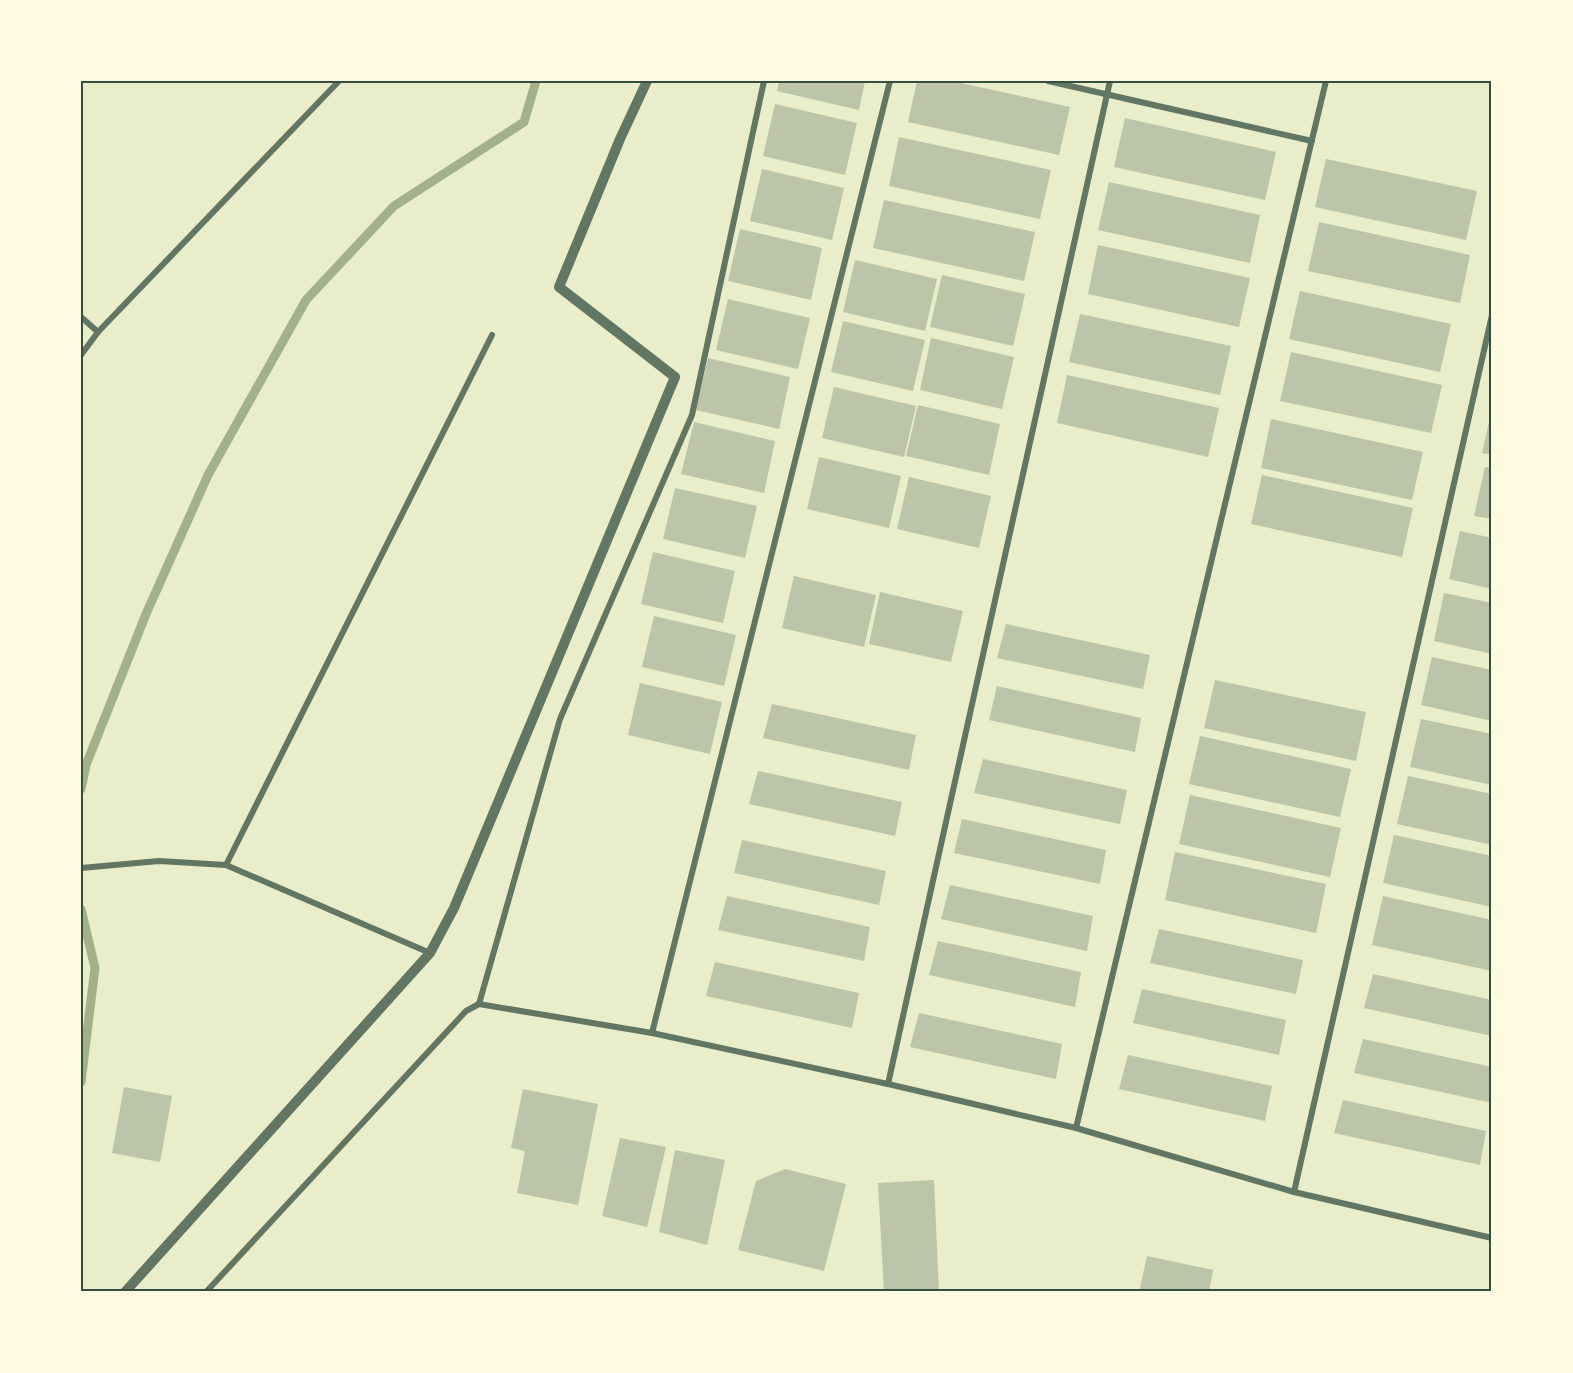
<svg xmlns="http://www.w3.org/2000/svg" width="1573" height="1373" viewBox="0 0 1573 1373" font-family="'Open Sans',sans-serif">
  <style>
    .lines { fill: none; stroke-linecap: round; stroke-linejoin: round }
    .stream { stroke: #a3b18a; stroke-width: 9 }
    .building { fill: #bcc5a7 }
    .minor { stroke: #617663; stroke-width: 6 }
    .tertiary { stroke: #617663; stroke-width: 10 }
    .neatline { fill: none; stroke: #344e41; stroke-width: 2 }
  </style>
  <rect width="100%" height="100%" fill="#e9edc9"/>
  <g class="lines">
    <g class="stream">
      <polyline points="81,789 86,765 146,614 208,475 306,300 394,206 524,122 536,81"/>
      <polyline points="81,909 95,968 81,1082"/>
    </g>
  </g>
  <g class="building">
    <polygon points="779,81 865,81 859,110 777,91"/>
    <polygon points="917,81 952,81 1070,107 1059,155 908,122"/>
    <polygon points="775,104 857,123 845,175 763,156"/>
    <polygon points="1125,118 1276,152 1265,200 1114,167"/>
    <polygon points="899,137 1051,170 1040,219 889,186"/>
    <polygon points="1326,159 1477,191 1466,240 1315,207"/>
    <polygon points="762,169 844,188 832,240 750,221"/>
    <polygon points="1109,182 1260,215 1250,263 1098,230"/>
    <polygon points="884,200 1035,232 1024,281 873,248"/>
    <polygon points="1319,222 1470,255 1460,303 1308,271"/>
    <polygon points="740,229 822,248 811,300 728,281"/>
    <polygon points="1098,245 1250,278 1239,327 1088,294"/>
    <polygon points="855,260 937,279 925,331 843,312"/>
    <polygon points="942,275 1025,294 1013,346 930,327"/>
    <polygon points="1300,291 1451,324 1440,372 1289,339"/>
    <polygon points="728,299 810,318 798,369 716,350"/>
    <polygon points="1080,314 1231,346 1220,395 1069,362"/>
    <polygon points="843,321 925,340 913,391 831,372"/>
    <polygon points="931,338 1014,357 1002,409 920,390"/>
    <polygon points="1291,352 1442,385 1431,433 1280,401"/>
    <polygon points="708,358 790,377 779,429 696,410"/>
    <polygon points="1067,375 1219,408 1208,457 1057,423"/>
    <polygon points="834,387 916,406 904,457 822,438"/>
    <polygon points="918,405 1000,424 989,475 906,456"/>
    <polygon points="1491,413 1492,413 1492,455 1482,453"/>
    <polygon points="1271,419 1423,452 1412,500 1261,468"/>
    <polygon points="694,422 775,441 764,493 681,474"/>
    <polygon points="819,457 901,476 889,528 807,509"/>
    <polygon points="1485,467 1492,468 1492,519 1474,516"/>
    <polygon points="1262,475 1413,508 1402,557 1251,524"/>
    <polygon points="909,477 991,496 979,548 897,529"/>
    <polygon points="675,488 757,506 745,558 663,539"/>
    <polygon points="1460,531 1492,538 1492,589 1449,579"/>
    <polygon points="653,552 735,571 723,623 641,604"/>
    <polygon points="794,576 876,595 864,647 782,628"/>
    <polygon points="880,592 963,611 951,662 869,644"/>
    <polygon points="1444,593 1492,603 1492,654 1434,641"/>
    <polygon points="654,616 736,635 724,686 642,667"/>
    <polygon points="1006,624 1150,655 1143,689 997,658"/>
    <polygon points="1432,657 1492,670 1492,721 1421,705"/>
    <polygon points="1215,680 1366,712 1356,761 1204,728"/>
    <polygon points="640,683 722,702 710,754 628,735"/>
    <polygon points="997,686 1141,718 1135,752 989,720"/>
    <polygon points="772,704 916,735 909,770 763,738"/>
    <polygon points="1421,719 1492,734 1492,785 1410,767"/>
    <polygon points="1200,736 1351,769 1340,817 1189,784"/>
    <polygon points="983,759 1127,790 1120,824 974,793"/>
    <polygon points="758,771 902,802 895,836 749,804"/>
    <polygon points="1408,776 1492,794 1492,845 1397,824"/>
    <polygon points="1190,795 1341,828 1330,877 1179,844"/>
    <polygon points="962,819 1106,850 1100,884 954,853"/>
    <polygon points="1394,835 1492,856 1492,907 1383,883"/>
    <polygon points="742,840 886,871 879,905 734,873"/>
    <polygon points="1175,852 1326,884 1316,933 1165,900"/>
    <polygon points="950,885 1093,916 1087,951 941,919"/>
    <polygon points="727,896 870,927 864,961 718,930"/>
    <polygon points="1383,896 1492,920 1492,971 1372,945"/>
    <polygon points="1159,929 1303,960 1296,994 1150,963"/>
    <polygon points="938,941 1081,972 1075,1007 929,975"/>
    <polygon points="715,962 859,993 852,1028 706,996"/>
    <polygon points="1373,974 1492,1000 1492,1036 1364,1008"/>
    <polygon points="1142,989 1286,1020 1279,1055 1133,1023"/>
    <polygon points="919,1013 1062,1044 1056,1079 910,1047"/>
    <polygon points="1363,1039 1492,1067 1492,1103 1354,1073"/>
    <polygon points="1128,1055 1272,1086 1265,1121 1119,1089"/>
    <polygon points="124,1087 172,1096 160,1162 112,1153"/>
    <polygon points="523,1089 598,1104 578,1205 517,1193 525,1151 511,1148"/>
    <polygon points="1343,1100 1486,1131 1480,1165 1334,1133"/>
    <polygon points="620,1138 666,1147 647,1227 602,1216"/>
    <polygon points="675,1150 725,1160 707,1245 659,1232"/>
    <polygon points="785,1169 846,1184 824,1271 738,1250 756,1181"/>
    <polygon points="934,1180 939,1292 884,1292 878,1183"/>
    <polygon points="1147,1256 1213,1270 1209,1292 1139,1292"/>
  </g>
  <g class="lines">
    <g class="minor">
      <polyline points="1048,81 1312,141"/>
      <polyline points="81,317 98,332"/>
      <polyline points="81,355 98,332 339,81"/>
      <polyline points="81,868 159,861 226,865"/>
      <polyline points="430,953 226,865 492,335"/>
      <polyline points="479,1004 560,719 692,415 764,81"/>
      <polyline points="652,1033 890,81"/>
      <polyline points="888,1084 1110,81"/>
      <polyline points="1076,1128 1326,81"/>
      <polyline points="1294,1192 1492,315"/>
      <polyline points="206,1292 466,1011 479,1004 652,1033 888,1084 1076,1128 1294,1192 1492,1238"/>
    </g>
    <polyline class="tertiary" points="125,1292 430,953 454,908 675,377 559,287 620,139 647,81"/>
  </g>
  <rect width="1573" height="1373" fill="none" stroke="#fefae0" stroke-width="165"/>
  <rect x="82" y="82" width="1408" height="1208" class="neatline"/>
</svg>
